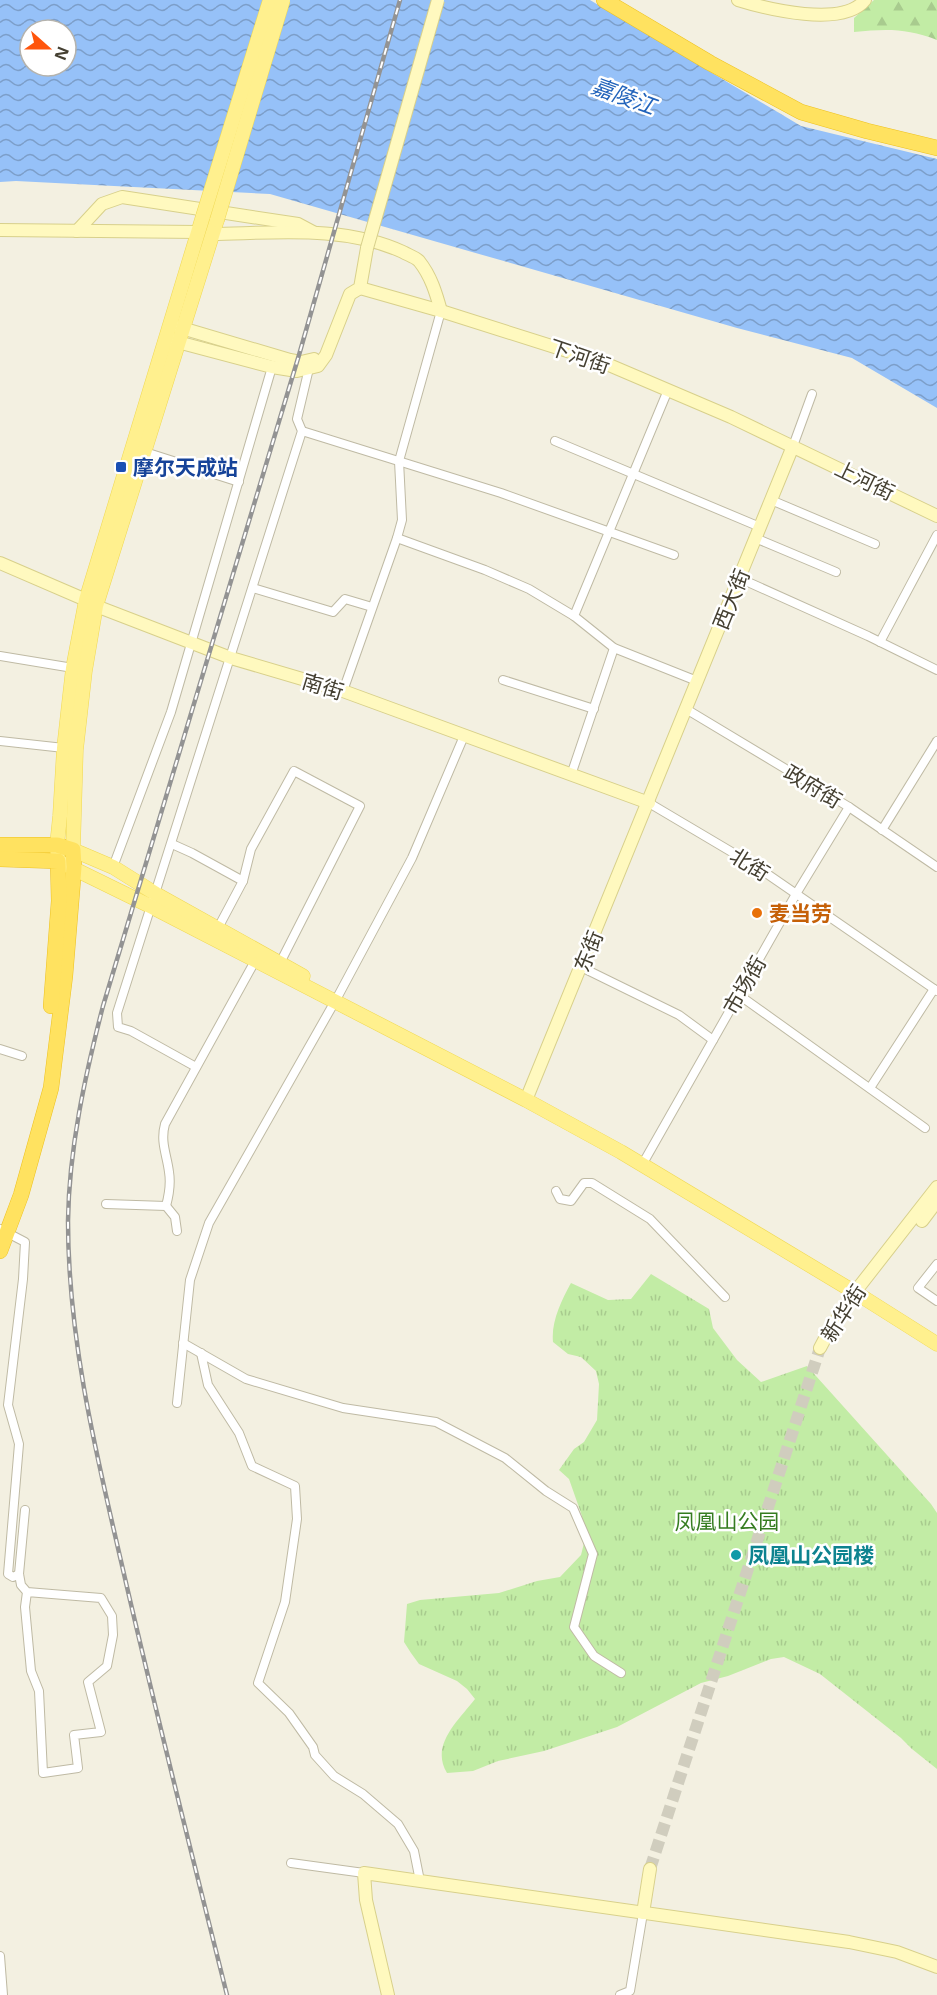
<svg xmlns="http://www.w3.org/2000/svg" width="937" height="1995" viewBox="0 0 937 1995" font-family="'Open Sans','Noto Sans SC',sans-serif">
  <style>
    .forest { fill: url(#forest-firs) }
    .park { fill: url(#park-tufts) }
    .water { fill: url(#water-waves); fill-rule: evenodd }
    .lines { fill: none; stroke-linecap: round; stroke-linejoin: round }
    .secondary-tunnel { stroke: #d0cdbe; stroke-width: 12; stroke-dasharray: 12 6; stroke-linecap: butt }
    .street-casing { stroke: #bfbaa4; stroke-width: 10 }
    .secondary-casing { stroke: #d8d08b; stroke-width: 14 }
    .primary-casing { stroke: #f0d852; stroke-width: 15 }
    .highway-casing { stroke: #edc121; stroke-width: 16 }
    .street { stroke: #fff; stroke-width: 8 }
    .secondary { stroke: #fff9bf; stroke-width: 12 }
    .primary { stroke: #fff08e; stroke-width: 14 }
    .highway { stroke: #ffe260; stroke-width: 15 }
    .rail-casing { stroke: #939393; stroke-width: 4.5 }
    .rail { stroke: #fff; stroke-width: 2; stroke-dasharray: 7; stroke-linecap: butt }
    .secondary-bridge-casing { stroke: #d8d08b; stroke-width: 14; stroke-linecap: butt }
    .primary-bridge-casing { stroke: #f0d852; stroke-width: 15; stroke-linecap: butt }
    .secondary-bridge { stroke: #fff9bf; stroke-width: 12 }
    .primary-bridge { stroke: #fff08e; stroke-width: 14 }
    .transit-dot { fill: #1a4fb4; stroke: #fff; stroke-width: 2 }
    .food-dot { fill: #e8710a; stroke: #fff; stroke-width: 2 }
    .culture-dot { fill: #0f9aa8; stroke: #fff; stroke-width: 2 }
    .labels { text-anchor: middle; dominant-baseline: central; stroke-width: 5; stroke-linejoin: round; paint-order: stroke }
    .street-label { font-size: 21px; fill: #454032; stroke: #fff }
    .transit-label { font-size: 21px; font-weight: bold; fill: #164399; stroke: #fff; text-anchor: start }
    .food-label { font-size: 21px; font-weight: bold; fill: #c56008; stroke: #fff; text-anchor: start }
    .park-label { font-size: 21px; fill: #357c20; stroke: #fff }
    .culture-label { font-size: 21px; font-weight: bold; fill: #0d838f; stroke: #fff; text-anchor: start }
    .water-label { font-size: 22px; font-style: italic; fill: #2163bb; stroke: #fff }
  </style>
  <defs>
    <pattern id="forest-firs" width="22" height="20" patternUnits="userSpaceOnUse" patternTransform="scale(1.5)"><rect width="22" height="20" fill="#c2eca5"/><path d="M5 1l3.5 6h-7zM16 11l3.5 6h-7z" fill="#a8cb8e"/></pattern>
    <pattern id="park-tufts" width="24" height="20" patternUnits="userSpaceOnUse" patternTransform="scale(1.5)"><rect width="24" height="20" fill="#c2eca5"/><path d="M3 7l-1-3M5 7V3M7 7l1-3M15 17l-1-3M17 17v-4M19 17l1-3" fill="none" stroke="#a8cb8e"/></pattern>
    <pattern id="water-waves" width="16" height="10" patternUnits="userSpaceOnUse" patternTransform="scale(1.5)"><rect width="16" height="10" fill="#96c1f8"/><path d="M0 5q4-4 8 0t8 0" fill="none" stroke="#7c9ec9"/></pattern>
  </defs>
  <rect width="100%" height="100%" fill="#f3f0e1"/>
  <path class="forest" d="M874,0H937V40C906,28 886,29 854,32V18Z"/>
  <path class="park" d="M651,1274L709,1309L713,1328L737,1360L761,1382L807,1366L931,1504L937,1513V1769L912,1749L901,1738L820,1674L784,1657L771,1659L728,1676L701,1683L617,1727L544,1751L498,1761L473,1771L447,1773C430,1745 458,1721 475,1699L467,1689L457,1681L419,1664L411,1653L404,1642L407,1604L420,1600L499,1593L537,1581L560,1577L581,1555L584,1543L582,1516L569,1479L559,1470L574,1449L584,1442L597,1420L599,1384L596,1371L581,1357L568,1354L553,1342C551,1322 561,1301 571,1283L608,1300L631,1299Z"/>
  <path class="water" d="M0,0H590L801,126L937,159V408L852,358L737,328L270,194L16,181L0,182ZM30,30H66V66H30Z"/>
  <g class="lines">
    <polyline class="secondary-tunnel" points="650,1869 820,1348"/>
    <defs>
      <g id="street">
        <polyline points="302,431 501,493 674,555"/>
        <polyline points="555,441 760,527"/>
        <polyline points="793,446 812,394"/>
        <polyline points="145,452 239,482"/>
        <polyline points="771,500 875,544"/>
        <polyline points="397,538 485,570 529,589 574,616 614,648 697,681"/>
        <polyline points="755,538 836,572"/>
        <polyline points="739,578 868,636 937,670"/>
        <polyline points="253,588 333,612 345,599 372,607"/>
        <polyline points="574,616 668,390"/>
        <polyline points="880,642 937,535"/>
        <polyline points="0,656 73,668"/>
        <polyline points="503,680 594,709"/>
        <polyline points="343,691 397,538 402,520 399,461 441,311"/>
        <polyline points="686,709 849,807 937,867"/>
        <polyline points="0,741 64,748"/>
        <polyline points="571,775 614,648"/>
        <polyline points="649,803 757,867 937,991"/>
        <polyline points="882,830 937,741"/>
        <polyline points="172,844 192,853 243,881"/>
        <polyline points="113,867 171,712 272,367"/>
        <polyline points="218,928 243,881 251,849 294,771 360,806 280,963"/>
        <polyline points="581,967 679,1015 713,1040"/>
        <polyline points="739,995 925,1128"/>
        <polyline points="0,1049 22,1056"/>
        <polyline points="196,1067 131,1031 118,1027 117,1013 302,431 297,419 310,364"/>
        <polyline points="870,1088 934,989"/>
        <polyline points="642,1165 796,894 849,807"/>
        <polyline points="556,1191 560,1199 571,1201 584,1183 592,1183 650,1219 725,1297"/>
        <polyline points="106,1204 166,1206 175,1217 177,1231"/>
        <path d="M166,1206C169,1195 171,1184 169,1172C167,1155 160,1142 165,1124L255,961"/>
        <polyline points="0,1229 25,1242 23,1279 8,1405 19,1444 8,1574 13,1577 19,1574"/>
        <polyline points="937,1264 918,1288 937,1301"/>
        <polyline points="183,1343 246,1379 343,1408 436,1422 505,1458 546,1491 573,1508 593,1554 574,1627 594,1656 621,1673"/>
        <polyline points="201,1353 208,1385 239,1433 252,1466 295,1486 297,1519 285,1602 258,1683 289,1713 313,1747 315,1755 334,1776 363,1794 398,1824 414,1851 420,1881"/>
        <polyline points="177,1403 190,1280 209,1223 338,996 412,858 464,736"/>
        <polyline points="25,1510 19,1574 21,1585 27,1592 25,1607 31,1671 39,1691 43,1773 78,1768 74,1735 101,1732 88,1682 107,1666 113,1635 112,1616 101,1598 27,1592"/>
        <polyline points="291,1863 364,1873"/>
        <polyline points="0,1956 3,1995"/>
        <polyline points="620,1995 630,1991 643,1913"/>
      </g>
      <g id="secondary">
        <path d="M738,0C767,9 843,28 865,0"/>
        <polyline points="0,230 198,232"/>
        <polyline points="77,231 102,204 122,197 298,224 313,232"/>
        <path d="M212,234C275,233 345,225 403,252C408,255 415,257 419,261C431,276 436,293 441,311"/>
        <polyline points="360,288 441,311 602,362 731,417 937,516"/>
        <polyline points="175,326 290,360 301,362 314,359"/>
        <polyline points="170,340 272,367 297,371 318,366 326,355 350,294 360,288 367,248"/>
        <polyline points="0,563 86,600 96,606 231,658 343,691 649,803"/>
        <polyline points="526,1100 793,446"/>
        <polyline points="922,1221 937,1201"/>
        <polyline points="820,1348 829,1331 855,1292 937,1187"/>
        <polyline points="643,1913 650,1869"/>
        <polyline points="388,1995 366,1900 364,1873 849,1942 897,1952 937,1967"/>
      </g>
      <g id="primary">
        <polyline points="203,216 86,600 73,668 64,748 60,816 57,845 58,861 152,907 526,1100 621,1152 861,1296 937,1344"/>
        <polyline points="217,220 96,606 85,671 76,750 73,850 113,867 156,894 303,976"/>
      </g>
      <g id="highway">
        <polyline points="604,0 710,63 801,112 867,131 937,148"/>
        <polyline points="0,845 57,845 73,850 74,867 65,976 51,1088 21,1195 0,1251"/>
        <polyline points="0,859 58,861 59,901 51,1006"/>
      </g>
    </defs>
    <use href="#street" class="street-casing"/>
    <use href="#secondary" class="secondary-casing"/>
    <use href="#primary" class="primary-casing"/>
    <use href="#highway" class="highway-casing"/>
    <use href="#street" class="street"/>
    <use href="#secondary" class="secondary"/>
    <use href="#primary" class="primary"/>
    <use href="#highway" class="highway"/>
    <defs>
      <path id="rail" d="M227,1995C191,1851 154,1706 121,1561C95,1449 68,1337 68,1221C69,1148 85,1076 103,1006L299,355L400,0"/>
    </defs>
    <use href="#rail" class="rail-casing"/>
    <use href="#rail" class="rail"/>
    <defs>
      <polyline id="secondary-bridge" points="367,248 438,0"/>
      <g id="primary-bridge">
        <polyline points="203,216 270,0"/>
        <polyline points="217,220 283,0"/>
      </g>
    </defs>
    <use href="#secondary-bridge" class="secondary-bridge-casing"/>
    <use href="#primary-bridge" class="primary-bridge-casing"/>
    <use href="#secondary-bridge" class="secondary-bridge"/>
    <use href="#primary-bridge" class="primary-bridge"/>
  </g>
  <rect class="transit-dot" x="115" y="461" width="12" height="12" rx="3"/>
  <circle class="food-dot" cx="757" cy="913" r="6"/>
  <circle class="culture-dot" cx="736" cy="1555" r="6"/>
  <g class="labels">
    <g class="street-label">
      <text transform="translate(580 356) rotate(19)">下河街</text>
      <text transform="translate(865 480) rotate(26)">上河街</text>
      <text transform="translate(731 599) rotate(-68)">西大街</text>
      <text transform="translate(323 686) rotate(17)">南街</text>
      <text transform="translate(813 786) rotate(31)">政府街</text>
      <text transform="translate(750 864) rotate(32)">北街</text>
      <text transform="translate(588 951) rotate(-68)">东街</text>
      <text transform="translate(744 985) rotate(-60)">市场街</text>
      <text transform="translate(843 1313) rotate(-57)">新华街</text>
    </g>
    <g class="transit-label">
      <text x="133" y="467">摩尔天成站</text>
    </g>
    <g class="food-label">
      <text x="769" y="913">麦当劳</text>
    </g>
    <g class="park-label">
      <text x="727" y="1521">凤凰山公园</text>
    </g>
    <g class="culture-label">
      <text x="748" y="1555">凤凰山公园楼</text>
    </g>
    <g class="water-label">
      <text transform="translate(624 95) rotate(20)">嘉陵江</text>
    </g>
  </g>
  <g transform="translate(48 48) rotate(111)"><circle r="28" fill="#ffffff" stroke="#b5b3ad" stroke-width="1.5"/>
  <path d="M0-4.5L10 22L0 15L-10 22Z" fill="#ff550c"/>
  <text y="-9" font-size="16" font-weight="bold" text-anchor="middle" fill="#454032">N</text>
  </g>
</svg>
